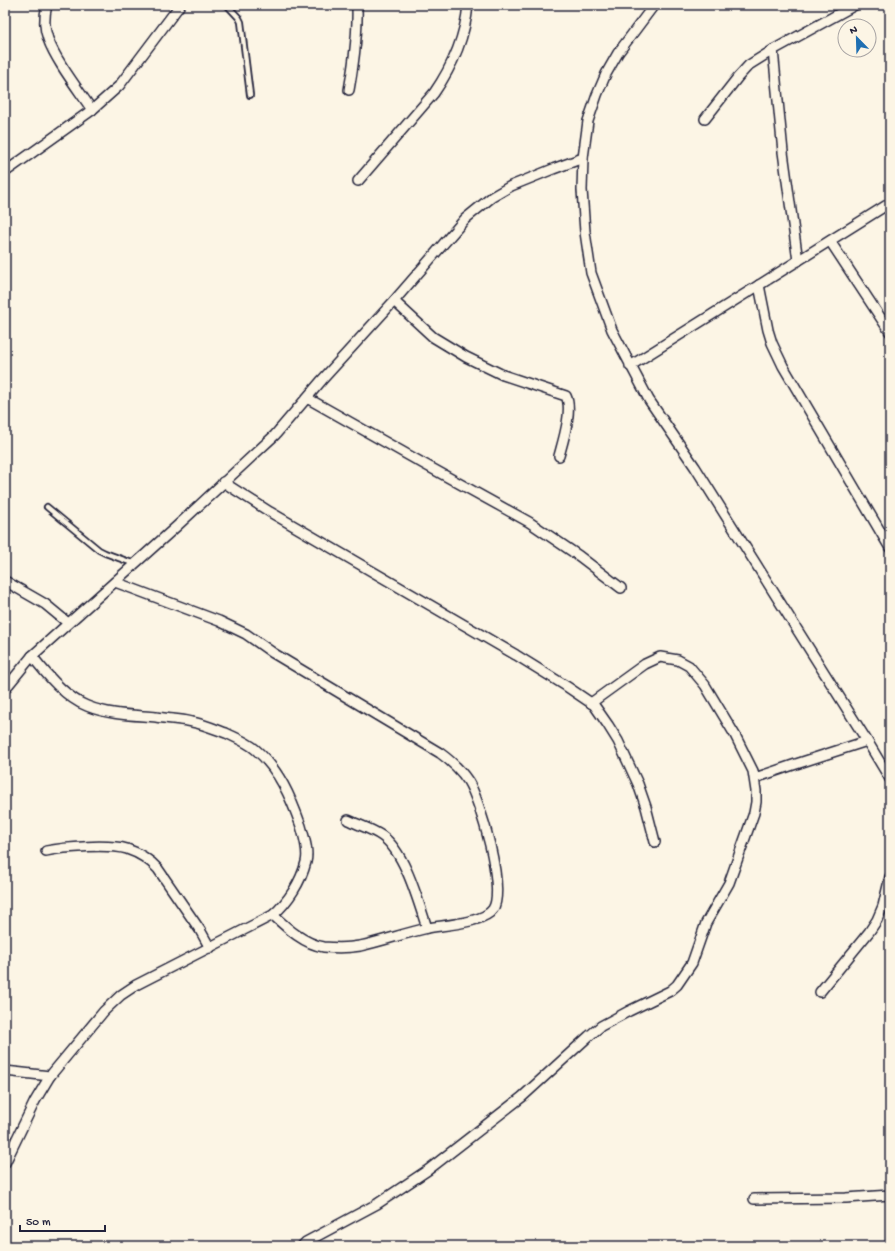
<svg xmlns="http://www.w3.org/2000/svg" width="895" height="1251" viewBox="0 0 895 1251" font-family="'Gochi Hand',sans-serif">
  <style>
    .lines { fill: none; stroke-linecap: round; stroke-linejoin: round }
    .lane-casing { stroke: #22223b; stroke-width: 8 }
    .street-casing { stroke: #22223b; stroke-width: 12 }
    .lane { stroke: #fcf5e5; stroke-width: 4.5 }
    .street { stroke: #fcf5e5; stroke-width: 9 }
  </style>
  <rect width="100%" height="100%" fill="#fcf5e5"/>
  <filter id="ink" filterUnits="userSpaceOnUse"><feTurbulence type="fractalNoise" baseFrequency=".025" numOctaves="2"/><feDisplacementMap in="SourceGraphic" scale="8" xChannelSelector="R" yChannelSelector="G"/><feConvolveMatrix kernelMatrix="1 2 1 2 8 2 1 2 1" color-interpolation-filters="sRGB"/></filter>
  <g filter="url(#ink)">
    <g class="lines">
      <defs>
        <g id="lane">
          <polyline points="227,5 239,18 241,22 250,95"/>
          <polyline points="47,507 99,550 105,553 135,564"/>
        </g>
        <g id="street">
          <path d="M47,5C44,16 44,28 48,39C56,61 78,89 92,110"/>
          <polyline points="654,5 618,53 606,74 597,95 588,121 583,158 582,190 585,232 591,273 612,330 649,400 695,467 869,744 890,779"/>
          <polyline points="773,50 783,152 798,261"/>
          <path d="M349,90C354,62 358,34 357,5"/>
          <polyline points="705,119 738,77 749,65 773,50 855,5"/>
          <polyline points="5,172 92,110 119,86 180,5"/>
          <path d="M358,181L434,93C452,67 465,38 468,5"/>
          <polyline points="830,241 890,332"/>
          <polyline points="759,285 768,330 772,343 783,366 890,548"/>
          <path d="M394,301L433,337L466,357L503,375L566,396C573,410 563,441 559,456"/>
          <polyline points="630,366 890,203"/>
          <polyline points="307,398 424,464 529,522 579,556 621,588"/>
          <polyline points="223,482 270,512 516,655 566,686 594,705 608,725 618,741 638,784 646,807 655,842"/>
          <polyline points="5,581 45,604 68,623"/>
          <path d="M115,582L219,621L246,634L273,653L440,753C451,761 460,769 468,781C480,800 506,889 493,909C484,923 444,925 428,928C405,933 383,941 360,946C349,948 335,948 324,947C304,944 287,928 273,915"/>
          <polyline points="5,689 32,656 177,526 275,435 322,380 394,301 465,219 492,197 511,186 553,169 583,158"/>
          <polyline points="755,778 793,765 867,741"/>
          <path d="M348,820C359,825 372,829 382,836C405,852 418,901 427,928"/>
          <path d="M46,851C65,847 109,844 127,849C139,853 149,859 158,869L200,930L210,948"/>
          <polyline points="820,992 869,932 877,920 883,906 890,877"/>
          <polyline points="5,1071 50,1076"/>
          <path d="M5,1163L35,1101L50,1076L104,1011L121,995L136,985L273,915C288,902 301,882 306,862C309,851 304,837 301,826C291,798 279,769 255,749C247,742 236,738 226,733C215,729 203,724 192,722C180,719 168,719 156,717C133,715 109,715 87,706C66,698 46,674 32,656"/>
          <polyline points="754,1199 846,1198 890,1195"/>
          <polyline points="302,1246 306,1242 377,1204 428,1170 522,1097 589,1036 601,1026 629,1011 670,991 677,985 692,963 706,923 729,883 754,813 756,802 756,791 753,771 735,735 705,685 689,666 678,660 660,657 645,664 591,703"/>
        </g>
      </defs>
      <use href="#lane" class="lane-casing"/>
      <use href="#street" class="street-casing"/>
      <use href="#lane" class="lane"/>
      <use href="#street" class="street"/>
    </g>
  </g>
  <rect width="895" height="1251" fill="none" stroke="#fcf5e5" stroke-width="20"/>
  <rect x="10" y="10" width="875" height="1231" fill="none" stroke="#22223b" stroke-width="1.5" filter="url(#ink)"/>
  <g transform="translate(857 38) rotate(337)"><circle r="19" fill="#fcf5e5" stroke="#a5a1a1"/>
  <path d="M0-3L7 15L0 10L-7 15Z" fill="#1f6fb2"/>
  <text y="-6" font-size="11" font-weight="bold" text-anchor="middle" fill="#22223b">N</text>
  </g>
  <path d="M20 1225v6h85v-6" fill="none" stroke="#22223b" stroke-width="2"/>
  <text x="26" y="1225" font-size="12" fill="#22223b" stroke="#fcf5e5" stroke-width="3" paint-order="stroke">50 m</text>
</svg>
